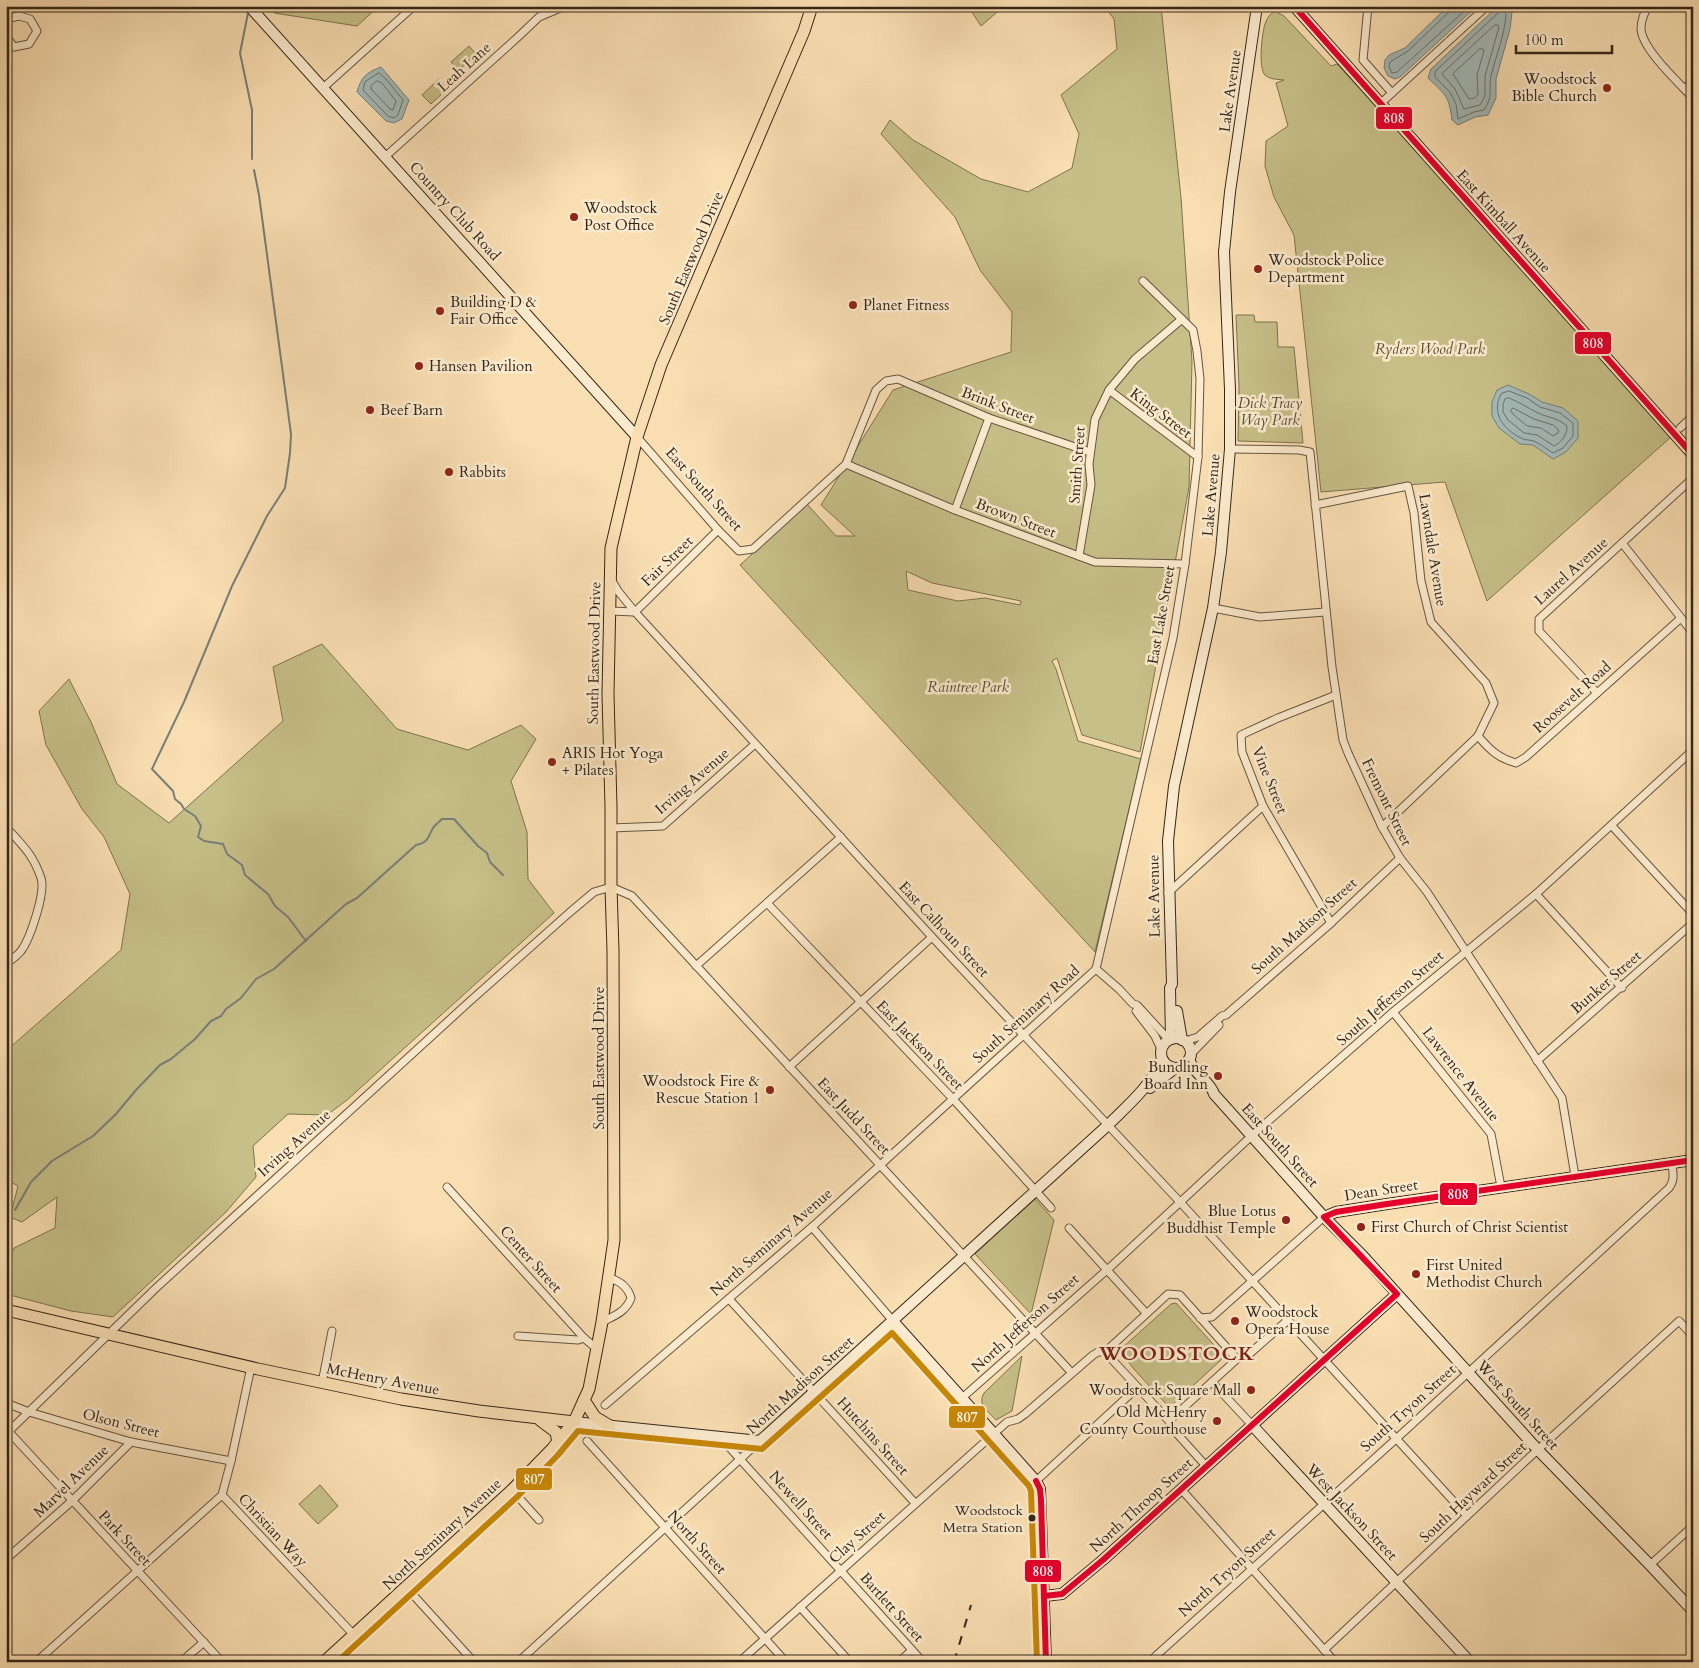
<svg xmlns="http://www.w3.org/2000/svg" width="1699" height="1668" viewBox="0 0 1699 1668" font-family="Cardo,serif">
  <style>
    .green { fill: #c6bf87; stroke: #7d7350; fill-rule: evenodd }
    .water { fill: #a3b9b8; stroke: #777f79 }
    .lines { fill: none; stroke-linecap: round; stroke-linejoin: round }
    .shore { stroke: #6c7069; stroke-width: 1 }
    .stream { stroke: #777f79; stroke-width: 2 }
    .street-casing { stroke: #655540; stroke-width: 9 }
    .secondary-casing { stroke: #34271a; stroke-width: 12 }
    .primary-casing { stroke: #34271a; stroke-width: 13 }
    .street { stroke: #fbeacd; stroke-width: 7 }
    .secondary { stroke: #fbeacd; stroke-width: 10 }
    .primary { stroke: #f9deb2; stroke-width: 11 }
    .rail { stroke: #34271a; stroke-width: 2; stroke-dasharray: 9 9; stroke-linecap: butt }
    .bus-1-casing { stroke: #fbeacd; stroke-width: 10 }
    .bus-2-casing { stroke: #fbeacd; stroke-width: 10 }
    .bus-1 { stroke: #e4002b; stroke-width: 6 }
    .bus-2 { stroke: #c68606; stroke-width: 6 }
    .poi-dot { fill: #8f2418; stroke: #fbeacd; stroke-width: 2 }
    .bus-dot { fill: #34271a; stroke: #fbeacd; stroke-width: 2 }
    .labels { text-anchor: middle; dominant-baseline: central; stroke-width: 5; stroke-linejoin: round; paint-order: stroke }
    .bus-label { font-size: 14px; fill: #34271a; stroke: #fbeacd; text-anchor: end }
    .street-label { font-size: 15px; fill: #34271a; stroke: #fbeacd }
    .poi-label { font-size: 15px; fill: #34271a; stroke: #fbeacd; text-anchor: start }
    .park-label { font-size: 15px; font-style: italic; fill: #584d35; stroke: #fbeacd }
    .district-label { font-size: 20px; font-weight: bold; letter-spacing: 1px; fill: #7a1f14; stroke: #fbeacd }
    .line-badge { stroke: #fbeacd; stroke-width: 2 }
    .badge-label { font-size: 14px; text-anchor: middle; font-weight: bold; fill: #fff }
  </style>
  <rect width="100%" height="100%" fill="#f9deb2"/>
  <filter id="stains"><feTurbulence type="fractalNoise" baseFrequency=".004" numOctaves="4"/><feColorMatrix values="0 0 0 0 .2 0 0 0 0 .09 0 0 0 0 .02 0 0 0 .5 -.17"/></filter>
  <radialGradient id="worn" r=".72"><stop offset=".6" stop-color="#630" stop-opacity="0"/><stop offset="1" stop-color="#630" stop-opacity=".3"/></radialGradient>
  <g class="green">
    <polygon points="267,6 379,6 357,26 274,13"/>
    <polygon points="968,6 1004,6 981,26"/>
    <path d="M1104,6H1161L1181,198L1192,361L1189,487L1140,752L1082,735L1057,658L1052,661L1056,669L1078,741L1141,759L1095,952L740,565L807,504L836,536H855L821,505L893,390L1011,352L1012,312L980,270L955,217L881,134L890,120L913,140L981,179L1028,192L1072,168L1079,134L1061,95L1117,49L1114,19ZM906,571L932,583L1021,601L1020,605L985,598L958,601L908,590Z"/>
    <path d="M1275,11L1284,16L1331,66L1337,64L1412,146L1671,437L1487,601L1445,482L1321,492L1294,235L1274,197L1265,166L1266,141L1288,126L1276,83L1284,80C1277,79 1271,80 1265,75C1258,68 1262,33 1265,24C1267,18 1270,14 1275,11Z"/>
    <polygon points="469,46 476,54 459,70 451,62"/>
    <polygon points="439,79 447,89 431,104 422,95"/>
    <polygon points="1236,315 1254,315 1255,322 1277,322 1278,347 1294,347 1303,443 1238,441 1239,386"/>
    <polygon points="322,644 397,729 468,750 521,725 536,739 511,781 527,832 528,879 554,913 347,1100 327,1115 288,1114 253,1146 256,1177 226,1212 113,1317 71,1311 6,1294 6,1264 14,1248 55,1228 57,1197 22,1222 10,1217 18,1186 6,1179 6,1051 121,950 130,894 104,837 82,809 46,745 39,711 69,679 91,722 117,784 169,823 283,721 273,667"/>
    <polygon points="1035,1199 1054,1220 1031,1314 975,1254"/>
    <path d="M1176,1303L1223,1355L1221,1360L1172,1405H1167C1158,1394 1123,1361 1121,1349L1171,1304Z"/>
    <path d="M1022,1356L1012,1411L996,1420C988,1411 977,1405 984,1393Z"/>
    <polygon points="320,1485 338,1506 318,1524 299,1504"/>
  </g>
  <g class="water">
    <polygon points="1448,6 1477,6 1400,77 1395,79 1388,76 1384,68 1385,60 1389,55 1405,48"/>
    <path d="M1498,6H1508L1512,12L1510,29L1496,79V98L1488,115L1475,117L1458,125L1452,120C1449,96 1446,95 1428,78L1431,69Z"/>
    <path d="M381,67L409,100L402,119L394,123L386,121L357,92C361,77 367,72 381,67Z"/>
    <polygon points="1508,385 1529,394 1542,402 1563,408 1578,421 1578,438 1566,452 1553,459 1533,445 1520,444 1499,428 1492,416 1492,402 1497,390"/>
  </g>
  <g class="lines">
    <g class="shore">
      <polyline points="1451,6 1449,12 1408,51 1390,62 1389,67 1392,73 1397,72 1470,6"/>
      <path d="M1503,9L1506,14C1505,35 1496,55 1491,76C1488,91 1494,95 1484,110L1474,112L1458,119L1456,104L1450,92L1435,77V72Z"/>
      <polygon points="1495,25 1498,25 1499,27 1485,76 1485,96 1480,105 1464,109 1455,89 1442,74"/>
      <polygon points="1480,49 1483,49 1484,51 1477,75 1478,94 1475,98 1469,99 1453,74"/>
      <polygon points="379,73 386,79 403,100 398,115 394,118 388,116 363,90 365,82"/>
      <polygon points="377,81 382,83 396,101 393,110 390,109 371,89 371,86"/>
      <path d="M1509,391L1527,398L1540,407L1560,413L1573,423V436L1563,448L1553,453C1547,449 1542,445 1536,442C1531,439 1525,441 1521,438C1503,429 1491,413 1501,394Z"/>
      <path d="M1509,398C1519,402 1528,408 1538,413C1549,418 1556,417 1567,426C1567,435 1562,442 1554,446L1537,435L1524,433L1508,420L1503,412V404L1505,399Z"/>
      <polygon points="1513,408 1534,419 1553,425 1558,429 1559,432 1553,436 1541,428 1527,426 1514,415 1511,411"/>
    </g>
    <g class="stream">
      <polyline points="248,13 240,53 252,110 252,159"/>
      <polyline points="254,170 259,195 291,434 290,453 285,488 267,516 232,586 184,702 152,769 173,791 175,799 181,804 184,809 195,816 201,826 198,837 204,841 223,844 227,854 242,865 245,875 268,894 275,906 288,917 306,941"/>
      <path d="M15,1210L31,1182L52,1161L93,1136L116,1114L136,1090L160,1065L171,1059L195,1039L211,1021L221,1016L226,1009L241,998L256,979L274,969L346,904L357,898L416,845C428,843 428,837 433,828C435,825 439,822 442,819H454L478,846L487,853L490,862L503,875"/>
    </g>
    <defs>
      <g id="street">
        <polyline points="1368,6 1363,60 1392,93"/>
        <path d="M1648,6C1644,14 1641,20 1641,29C1642,49 1679,83 1693,98"/>
        <polyline points="6,19 19,16 30,19 37,31 29,44 14,47 6,36"/>
        <polyline points="323,88 414,6"/>
        <polyline points="1685,89 1693,81"/>
        <polyline points="1380,104 1487,6"/>
        <polyline points="1692,150 1693,149"/>
        <polyline points="386,156 518,37 539,17 565,6"/>
        <polyline points="1109,390 1198,457"/>
        <polyline points="1680,428 1693,416"/>
        <polyline points="637,437 718,530 739,551 753,549 846,464 876,390 886,381 898,379 989,418 1090,452"/>
        <polyline points="1230,449 1299,450 1310,452 1332,667 1343,740 1348,753 1382,827 1400,858 1427,892 1562,1098 1575,1176"/>
        <polyline points="846,464 955,510 1095,562 1185,564"/>
        <polyline points="1315,505 1408,486 1414,513 1421,581 1431,622 1486,683 1494,703 1478,736 1382,827"/>
        <polyline points="955,510 989,418"/>
        <polyline points="1622,543 1693,633"/>
        <polyline points="1079,556 1091,485 1089,464 1095,419 1109,390 1135,359 1182,319"/>
        <polyline points="611,579 618,591 635,612 932,937 1180,1202 1467,1516"/>
        <polyline points="1213,608 1260,617 1325,612"/>
        <polyline points="610,611 635,612"/>
        <polyline points="635,612 718,530"/>
        <polyline points="1597,693 1539,631 1539,619 1693,478"/>
        <path d="M1478,736C1490,750 1498,758 1516,763L1526,757L1681,618"/>
        <polyline points="1612,826 1693,914"/>
        <path d="M6,827C22,845 33,854 41,878C46,892 30,939 21,951C17,956 11,960 6,964"/>
        <polyline points="611,828 663,826 755,744"/>
        <polyline points="1168,893 1263,806"/>
        <polyline points="1536,894 1622,988"/>
        <polyline points="767,903 953,1099 1051,1208"/>
        <polyline points="1331,923 1263,806 1242,752 1241,735 1278,718 1336,695"/>
        <polyline points="696,966 841,837"/>
        <polyline points="1096,969 1173,638 1185,564 1198,457 1200,379 1197,351 1193,330 1143,281"/>
        <polyline points="1096,969 1119,989 1133,1004 1137,1005 1169,1040"/>
        <polyline points="1136,1011 1155,1036 1161,1049"/>
        <polyline points="1393,1012 1491,1134 1501,1187"/>
        <polyline points="1185,1041 1198,1037 1222,1016 1226,1015 1331,923 1400,858"/>
        <polyline points="1190,1055 1219,1025"/>
        <polyline points="1537,1061 1693,923"/>
        <polyline points="789,1067 932,937"/>
        <polyline points="447,1187 584,1338 597,1349"/>
        <polyline points="812,1227 893,1321"/>
        <polyline points="1069,1228 1146,1313"/>
        <polyline points="729,1299 915,1503"/>
        <polyline points="1200,1318 1212,1317 1324,1217"/>
        <path d="M602,1322C614,1316 626,1312 631,1298C628,1287 620,1281 609,1278"/>
        <polyline points="518,1336 578,1340 584,1338"/>
        <polyline points="1105,1352 1168,1294 1180,1295 1237,1359"/>
        <polyline points="1105,1352 1169,1421 1171,1427 1206,1466"/>
        <polyline points="251,1367 231,1461 222,1495 354,1635"/>
        <polyline points="1212,1382 1252,1425"/>
        <polyline points="322,1383 332,1331"/>
        <polyline points="962,1398 1107,1270 1258,1130 1393,1012 1536,894 1693,750"/>
        <polyline points="6,1403 29,1412 131,1442 231,1461"/>
        <polyline points="605,1405 812,1227 1096,969"/>
        <polyline points="1169,1421 1237,1359 1248,1355 1288,1320"/>
        <polyline points="9,1432 222,1662"/>
        <polyline points="6,1434 156,1288 469,1002 569,913 594,892 611,887 632,896 1071,1372"/>
        <polyline points="720,1437 923,1662"/>
        <polyline points="587,1441 786,1662"/>
        <polyline points="1036,1481 1137,1388"/>
        <polyline points="1181,1489 1335,1662"/>
        <polyline points="512,1490 539,1520"/>
        <polyline points="6,1559 72,1501 131,1442"/>
        <polyline points="1650,1565 1693,1526"/>
        <polyline points="406,1587 474,1662"/>
        <polyline points="800,1607 850,1662"/>
        <polyline points="1324,1650 1532,1455 1679,1321 1693,1336"/>
        <polyline points="36,1662 222,1495"/>
        <polyline points="181,1662 204,1642"/>
        <polyline points="518,1662 760,1441"/>
        <polyline points="739,1662 1007,1422 1018,1419 1025,1414 1093,1355 1098,1352 1105,1352"/>
        <polyline points="899,1662 912,1650"/>
        <path d="M1149,1662L1396,1439L1669,1188C1675,1180 1673,1173 1672,1164"/>
      </g>
      <g id="secondary">
        <polyline points="249,6 637,437"/>
        <polyline points="1294,6 1693,455"/>
        <polyline points="1177,1011 1182,1040"/>
        <circle cx="1176" cy="1053" r="15"/>
        <polyline points="1171,1039 1170,988 1172,984 1168,841 1174,786 1213,608 1221,552 1230,449 1230,389 1224,252 1230,192 1257,6"/>
        <path d="M1189,1059C1194,1075 1211,1082 1214,1094L1324,1217L1363,1256L1538,1450L1650,1565L1693,1611"/>
        <polyline points="1150,1088 1175,1068"/>
        <polyline points="1324,1217 1336,1212 1387,1204 1693,1160"/>
        <polyline points="893,1321 1036,1481 1040,1489 1046,1662"/>
        <path d="M574,1422L760,1441L1108,1125C1128,1105 1151,1086 1162,1059"/>
        <polyline points="1252,1425 1470,1662"/>
        <polyline points="1044,1596 1062,1594 1104,1559 1397,1294"/>
      </g>
      <g id="primary">
        <polyline points="6,1310 258,1369 401,1399 479,1411 574,1422"/>
        <polyline points="584,1400 595,1417 610,1426"/>
        <polyline points="540,1420 556,1432 558,1443"/>
        <polyline points="324,1662 512,1490 552,1449 574,1422 589,1389 602,1322 614,1240 613,951 611,887 611,807 608,694 611,548 637,437 661,365 804,31 812,6"/>
      </g>
    </defs>
    <use href="#street" class="street-casing"/>
    <use href="#secondary" class="secondary-casing"/>
    <use href="#primary" class="primary-casing"/>
    <use href="#street" class="street"/>
    <use href="#secondary" class="secondary"/>
    <use href="#primary" class="primary"/>
    <polyline class="rail" points="954,1662 971,1605"/>
    <defs>
      <g id="bus-1">
        <polyline points="1294,6 1693,455"/>
        <polyline points="1036,1481 1040,1489 1041,1500 1046,1662"/>
        <polyline points="1044,1596 1062,1594 1104,1559 1397,1294 1324,1217 1336,1212 1387,1204 1693,1160"/>
      </g>
      <polyline id="bus-2" points="337,1662 518,1496 558,1455 578,1431 762,1449 892,1333 1029,1486 1031,1491 1037,1662"/>
    </defs>
    <use href="#bus-1" class="bus-1-casing"/>
    <use href="#bus-2" class="bus-2-casing"/>
    <use href="#bus-1" class="bus-1"/>
    <use href="#bus-2" class="bus-2"/>
  </g>
  <g class="poi-dot">
    <circle cx="1607" cy="88" r="5"/>
    <circle cx="574" cy="217" r="5"/>
    <circle cx="1258" cy="269" r="5"/>
    <circle cx="853" cy="305" r="5"/>
    <circle cx="440" cy="311" r="5"/>
    <circle cx="419" cy="366" r="5"/>
    <circle cx="370" cy="410" r="5"/>
    <circle cx="449" cy="472" r="5"/>
    <circle cx="552" cy="762" r="5"/>
    <circle cx="1218" cy="1076" r="5"/>
    <circle cx="770" cy="1090" r="5"/>
    <circle cx="1286" cy="1220" r="5"/>
    <circle cx="1361" cy="1227" r="5"/>
    <circle cx="1416" cy="1274" r="5"/>
    <circle cx="1235" cy="1321" r="5"/>
    <circle cx="1251" cy="1390" r="5"/>
    <circle cx="1217" cy="1421" r="5"/>
  </g>
  <circle class="bus-dot" cx="1032" cy="1518" r="4.5"/>
  <g class="labels">
    <g class="bus-label">
      <text x="1023" y="1510">Woodstock<tspan x="1023" dy="17">Metra Station</tspan></text>
    </g>
    <g class="street-label">
      <text transform="translate(464 67) rotate(-42)">Leah Lane</text>
      <text transform="translate(1230 91) rotate(-82)">Lake Avenue</text>
      <text transform="translate(455 211) rotate(48)">Country Club Road</text>
      <text transform="translate(1504 221) rotate(48)">East Kimball Avenue</text>
      <text transform="translate(691 258) rotate(-67)">South Eastwood Drive</text>
      <text transform="translate(998 405) rotate(21)">Brink Street</text>
      <text transform="translate(1161 413) rotate(37)">King Street</text>
      <text transform="translate(1077 465) rotate(-86)">Smith Street</text>
      <text transform="translate(704 489) rotate(48)">East South Street</text>
      <text transform="translate(1211 495) rotate(-85)">Lake Avenue</text>
      <text transform="translate(1016 518) rotate(21)">Brown Street</text>
      <text transform="translate(1433 550) rotate(81)">Lawndale Avenue</text>
      <text transform="translate(667 561) rotate(-44)">Fair Street</text>
      <text transform="translate(1571 571) rotate(-42)">Laurel Avenue</text>
      <text transform="translate(1161 615) rotate(-80)">East Lake Street</text>
      <text transform="translate(594 653) rotate(-89)">South Eastwood Drive</text>
      <text transform="translate(1572 697) rotate(-42)">Roosevelt Road</text>
      <text transform="translate(1270 780) rotate(68)">Vine Street</text>
      <text transform="translate(692 781) rotate(-41)">Irving Avenue</text>
      <text transform="translate(1387 802) rotate(64)">Fremont Street</text>
      <text transform="translate(1154 896) rotate(-91)">Lake Avenue</text>
      <text transform="translate(1304 926) rotate(-42)">South Madison Street</text>
      <text transform="translate(944 929) rotate(47)">East Calhoun Street</text>
      <text transform="translate(1606 982) rotate(-41)">Bunker Street</text>
      <text transform="translate(1390 998) rotate(-41)">South Jefferson Street</text>
      <text transform="translate(1026 1014) rotate(-42)">South Seminary Road</text>
      <text transform="translate(920 1045) rotate(46)">East Jackson Street</text>
      <text transform="translate(599 1058) rotate(-90)">South Eastwood Drive</text>
      <text transform="translate(1461 1074) rotate(52)">Lawrence Avenue</text>
      <text transform="translate(854 1116) rotate(47)">East Judd Street</text>
      <text transform="translate(294 1143) rotate(-42)">Irving Avenue</text>
      <text transform="translate(1280 1145) rotate(48)">East South Street</text>
      <text transform="translate(1381 1190) rotate(-9)">Dean Street</text>
      <text transform="translate(771 1242) rotate(-41)">North Seminary Avenue</text>
      <text transform="translate(531 1259) rotate(48)">Center Street</text>
      <text transform="translate(1025 1323) rotate(-42)">North Jefferson Street</text>
      <text transform="translate(383 1379) rotate(11)">McHenry Avenue</text>
      <text transform="translate(800 1385) rotate(-42)">North Madison Street</text>
      <text transform="translate(1518 1405) rotate(48)">West South Street</text>
      <text transform="translate(1408 1408) rotate(-42)">South Tryon Street</text>
      <text transform="translate(121 1423) rotate(14)">Olson Street</text>
      <text transform="translate(873 1436) rotate(48)">Hutchins Street</text>
      <text transform="translate(71 1481) rotate(-44)">Marvel Avenue</text>
      <text transform="translate(1473 1492) rotate(-43)">South Hayward Street</text>
      <text transform="translate(801 1505) rotate(48)">Newell Street</text>
      <text transform="translate(1141 1505) rotate(-42)">North Throop Street</text>
      <text transform="translate(1352 1512) rotate(47)">West Jackson Street</text>
      <text transform="translate(273 1530) rotate(47)">Christian Way</text>
      <text transform="translate(442 1534) rotate(-43)">North Seminary Avenue</text>
      <text transform="translate(857 1537) rotate(-42)">Clay Street</text>
      <text transform="translate(125 1538) rotate(47)">Park Street</text>
      <text transform="translate(697 1542) rotate(48)">North Street</text>
      <text transform="translate(1227 1572) rotate(-42)">North Tryon Street</text>
      <text transform="translate(892 1607) rotate(48)">Bartlett Street</text>
    </g>
    <g class="poi-label">
      <text x="1597" y="79" text-anchor="end">Woodstock<tspan x="1597" dy="17">Bible Church</tspan></text>
      <text x="584" y="208">Woodstock<tspan x="584" dy="17">Post Office</tspan></text>
      <text x="1268" y="260">Woodstock Police<tspan x="1268" dy="17">Department</tspan></text>
      <text x="450" y="302">Building D &amp;<tspan x="450" dy="17">Fair Office</tspan></text>
      <text x="863" y="305">Planet Fitness</text>
      <text x="429" y="366">Hansen Pavilion</text>
      <text x="380" y="410">Beef Barn</text>
      <text x="459" y="472">Rabbits</text>
      <text x="562" y="753">ARIS Hot Yoga<tspan x="562" dy="17">+ Pilates</tspan></text>
      <text x="1208" y="1067" text-anchor="end">Bundling<tspan x="1208" dy="17">Board Inn</tspan></text>
      <text x="760" y="1081" text-anchor="end">Woodstock Fire &amp;<tspan x="760" dy="17">Rescue Station 1</tspan></text>
      <text x="1276" y="1211" text-anchor="end">Blue Lotus<tspan x="1276" dy="17">Buddhist Temple</tspan></text>
      <text x="1371" y="1227">First Church of Christ Scientist</text>
      <text x="1426" y="1265">First United<tspan x="1426" dy="17">Methodist Church</tspan></text>
      <text x="1245" y="1312">Woodstock<tspan x="1245" dy="17">Opera House</tspan></text>
      <text x="1241" y="1390" text-anchor="end">Woodstock Square Mall</text>
      <text x="1207" y="1412" text-anchor="end">Old McHenry<tspan x="1207" dy="17">County Courthouse</tspan></text>
    </g>
    <g class="park-label">
      <text x="1430" y="349">Ryders Wood Park</text>
      <text x="1270" y="403">Dick Tracy<tspan x="1270" dy="17">Way Park</tspan></text>
      <text x="968" y="687">Raintree Park</text>
    </g>
    <g class="district-label">
      <text x="1177" y="1353">WOODSTOCK</text>
    </g>
  </g>
  <g class="line-badge">
    <rect x="1375" y="106" width="38" height="24" rx="5" fill="#e4002b"/>
    <rect x="1574" y="331" width="38" height="24" rx="5" fill="#e4002b"/>
    <rect x="1439" y="1182" width="39" height="24" rx="5" fill="#e4002b"/>
    <rect x="948" y="1405" width="38" height="24" rx="5" fill="#c68606"/>
    <rect x="515" y="1467" width="38" height="24" rx="5" fill="#c68606"/>
    <rect x="1024" y="1559" width="38" height="24" rx="5" fill="#e4002b"/>
  </g>
  <g class="badge-label">
    <text x="1394" y="123">808</text>
    <text x="1593" y="348">808</text>
    <text x="1458" y="1199">808</text>
    <text x="967" y="1422">807</text>
    <text x="534" y="1484">807</text>
    <text x="1043" y="1576">808</text>
  </g>
  <rect width="1699" height="1668" fill="none" stroke="#f9deb2" stroke-width="25"/>
  <rect x="8" y="8" width="1684" height="1653" fill="none" stroke="#34271a" stroke-width="2.5"/>
  <rect x="12" y="12" width="1674" height="1643" fill="none" stroke="#34271a"/>
  <path d="M1516 45v8h96v-8" fill="none" stroke="#34271a" stroke-width="2.5"/>
  <text x="1524" y="45" font-size="15" fill="#34271a" stroke="#fbeacd" stroke-width="4" paint-order="stroke">100 m</text>
  <rect width="100%" height="100%" filter="url(#stains)"/>
  <rect width="100%" height="100%" fill="url(#worn)"/>
</svg>
